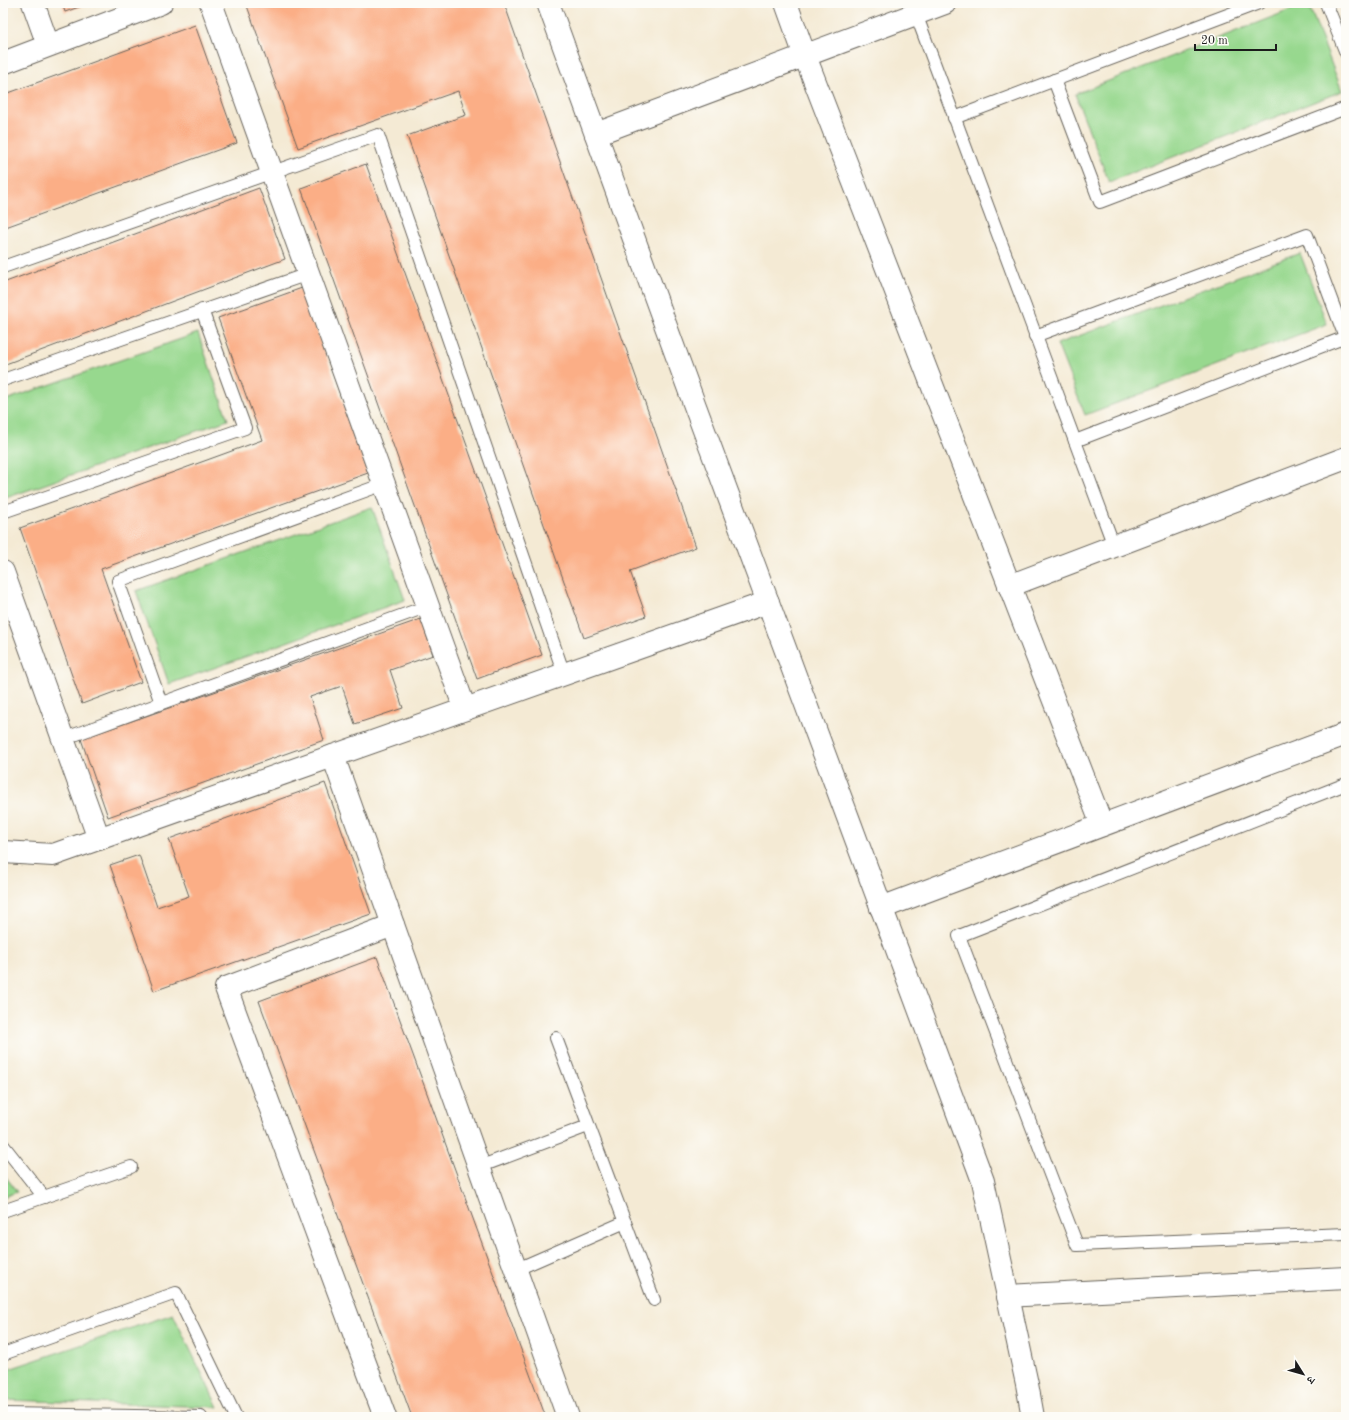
<svg xmlns="http://www.w3.org/2000/svg" width="1349" height="1420" viewBox="0 0 1349 1420" font-family="'Old Standard TT','Noto Serif Devanagari',serif">
  <style>
    .green { fill: #97d88e; stroke: #5a7a55 }
    .building { fill: #fbae86 }
    .lines { fill: none; stroke-linecap: round; stroke-linejoin: round }
    .service-casing { stroke: #68645c; stroke-width: 14 }
    .minor-casing { stroke: #68645c; stroke-width: 24 }
    .tertiary-casing { stroke: #68645c; stroke-width: 24 }
    .service { stroke: #fff; stroke-width: 12 }
    .minor { stroke: #fff; stroke-width: 22 }
    .tertiary { stroke: #fff; stroke-width: 22 }
  </style>
  <rect width="100%" height="100%" fill="#fdfcf7"/>
  <filter id="ink" filterUnits="userSpaceOnUse"><feTurbulence type="fractalNoise" baseFrequency=".025" numOctaves="2"/><feDisplacementMap in="SourceGraphic" scale="8" xChannelSelector="R" yChannelSelector="G"/><feConvolveMatrix kernelMatrix="1 2 1 2 8 2 1 2 1" color-interpolation-filters="sRGB"/></filter>
  <filter id="wash" filterUnits="userSpaceOnUse"><feTurbulence type="fractalNoise" baseFrequency=".012" numOctaves="4" result="noise"/><feDisplacementMap in="SourceGraphic" scale="16" xChannelSelector="R" yChannelSelector="G"/><feGaussianBlur stdDeviation="0.9" result="paint"/><feColorMatrix in="noise" values="0 0 0 0 0 0 0 0 0 0 0 0 0 0 0 0 0 1.4 0 .05"/><feComposite in="paint" operator="in"/></filter>
  <g filter="url(#wash)">
    <rect width="100%" height="100%" fill="#f4ead4"/>
    <g class="green">
      <polygon points="1308,3 1342,91 1109,182 1075,94"/>
      <polygon points="1300,253 1327,324 1085,415 1057,344"/>
      <polygon points="198,333 228,420 3,499 3,401"/>
      <polygon points="372,507 405,600 169,684 136,591"/>
      <polygon points="3,1173 17,1192 3,1197"/>
      <polygon points="173,1314 218,1407 3,1400 3,1371"/>
    </g>
    <g id="blocks">
      <g class="building">
        <polygon points="62,3 90,3 65,12"/>
        <polygon points="246,3 504,3 696,547 630,571 646,616 584,638 407,136 466,115 458,91 298,148"/>
        <polygon points="195,25 237,143 3,228 3,95"/>
        <polygon points="366,164 542,655 477,679 301,188"/>
        <polygon points="259,188 285,259 3,365 3,283"/>
        <polygon points="302,288 368,473 101,569 141,682 82,704 20,528 262,440 218,318"/>
        <polygon points="421,619 433,655 390,670 403,708 355,724 342,686 310,697 324,740 108,817 81,739"/>
        <polygon points="325,783 371,914 154,991 110,865 139,855 157,907 189,896 169,839"/>
        <polygon points="377,957 545,1415 540,1417 412,1417 259,1001"/>
      </g>
    </g>
  </g>
  <g filter="url(#ink)">
    <use href="#blocks" fill-opacity="0" stroke="#68645c" stroke-width="1"/>
    <g class="lines">
      <defs>
        <g id="service">
          <polyline points="1326,3 1346,53"/>
          <polyline points="916,14 1114,546"/>
          <polyline points="1054,80 1100,202 1346,108"/>
          <polyline points="954,118 1259,3"/>
          <polyline points="3,267 378,135 564,674"/>
          <polyline points="1035,336 1307,235 1345,337"/>
          <polyline points="3,380 308,274"/>
          <polyline points="1075,441 1346,337"/>
          <polyline points="3,512 245,428 202,310"/>
          <polyline points="161,703 118,581 384,484"/>
          <polyline points="63,739 428,606"/>
          <polyline points="1346,784 959,936 1077,1245 1346,1234"/>
          <polyline points="556,1038 654,1300"/>
          <polyline points="3,1145 44,1197"/>
          <polyline points="479,1167 588,1126"/>
          <polyline points="3,1211 131,1167"/>
          <polyline points="515,1270 625,1222"/>
          <polyline points="3,1354 176,1293 236,1417"/>
          <polyline points="3,1414 201,1417"/>
        </g>
        <g id="minor">
          <polyline points="33,3 48,45"/>
          <polyline points="211,3 465,709"/>
          <polyline points="786,3 805,56 1102,825"/>
          <polyline points="3,63 161,3"/>
          <polyline points="596,134 945,3"/>
          <polyline points="3,572 99,839"/>
          <polyline points="1009,586 1346,458"/>
          <polyline points="333,756 568,1417"/>
          <polyline points="3,852 53,855 768,602"/>
          <polyline points="881,908 1346,734"/>
          <polyline points="1008,1296 1346,1278"/>
          <polyline points="385,1417 226,988 393,925"/>
        </g>
        <polyline id="tertiary" points="548,3 695,406 983,1181 1027,1384 1033,1417"/>
      </defs>
      <use href="#service" class="service-casing"/>
      <use href="#minor" class="minor-casing"/>
      <use href="#tertiary" class="tertiary-casing"/>
      <use href="#service" class="service"/>
      <use href="#minor" class="minor"/>
      <use href="#tertiary" class="tertiary"/>
    </g>
  </g>
  <rect width="1349" height="1420" fill="none" stroke="#fdfcf7" stroke-width="16"/>
  <g transform="translate(1303 1374) rotate(127)" stroke="#fdfcf7" stroke-width="3" paint-order="stroke">
  <path d="M0-3L7 15L0 10L-7 15Z" fill="#1c1c1c"/>
  <text y="-6" font-size="11" font-weight="bold" text-anchor="middle" fill="#1c1c1c">उ</text>
  </g>
  <path d="M1195 44v6h81v-6" fill="none" stroke="#1c1c1c" stroke-width="2"/>
  <text x="1201" y="44" font-size="12" fill="#1c1c1c" stroke="#fdfcf7" stroke-width="3" paint-order="stroke">20 m</text>
</svg>
